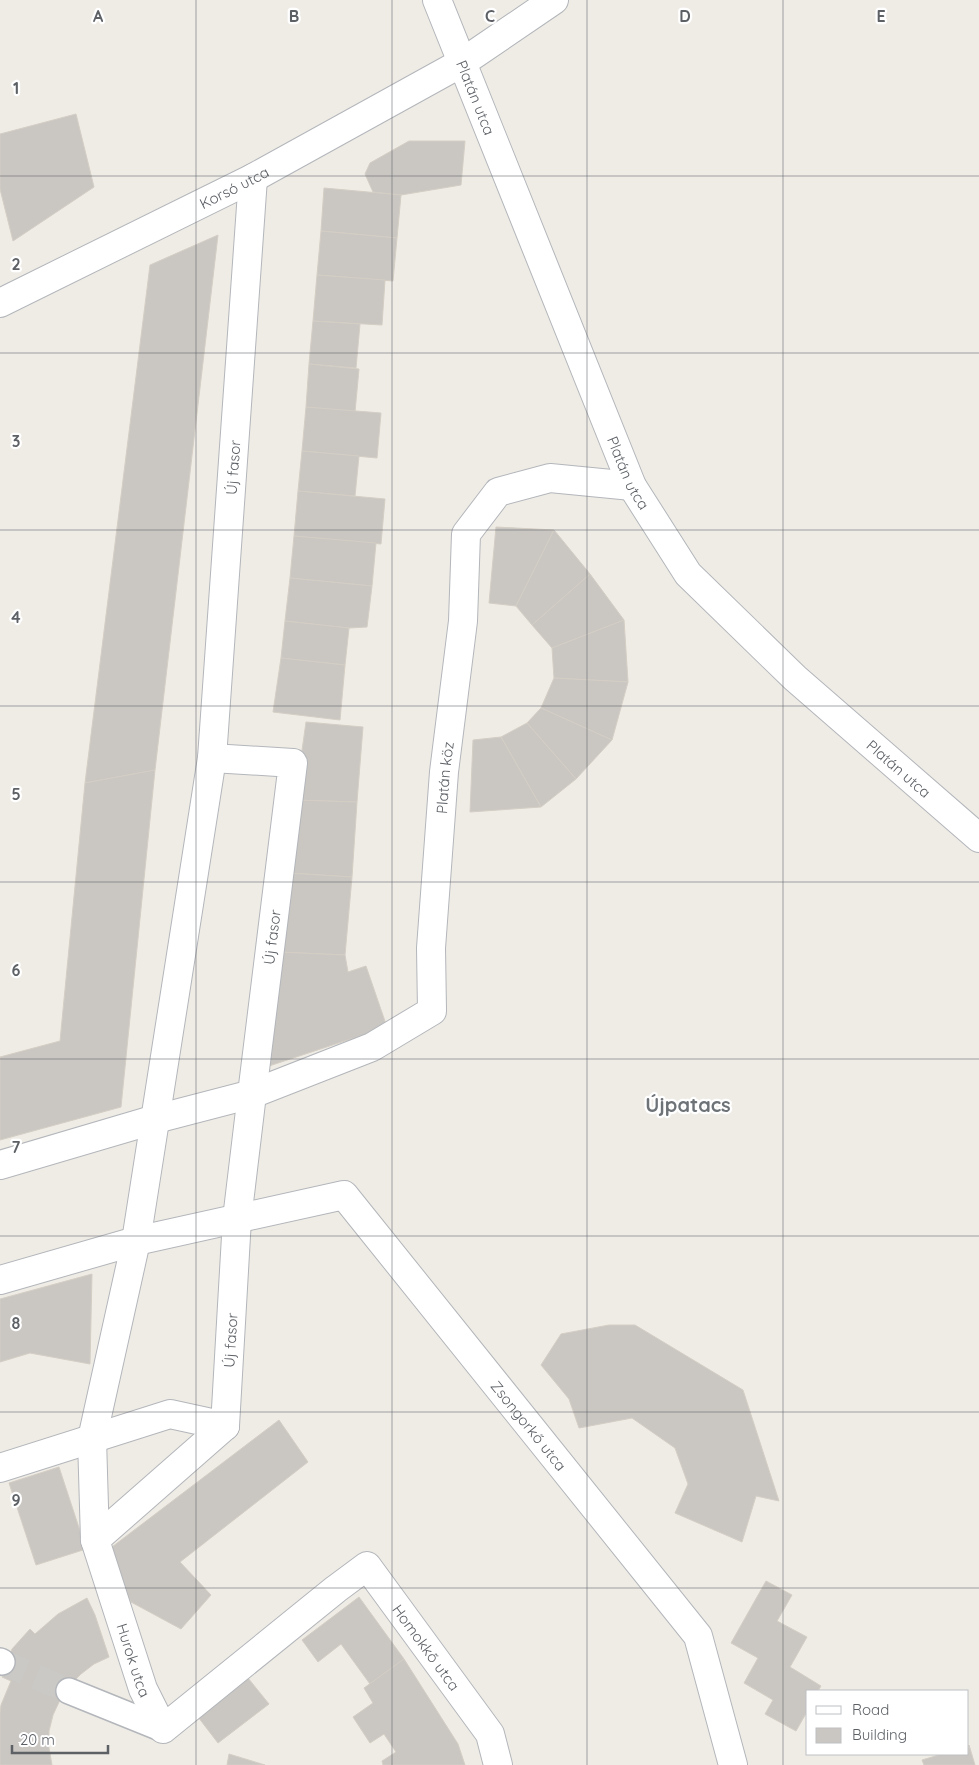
<svg xmlns="http://www.w3.org/2000/svg" width="979" height="1765" viewBox="0 0 979 1765" font-family="Quicksand,sans-serif">
  <style>
    .building { fill: #cac7c3; stroke: #d4cec4 }
    .lines { fill: none; stroke-linecap: round; stroke-linejoin: round }
    .pedestrian-tunnel { stroke: #cac9c6; stroke-width: 25; stroke-dasharray: 25 12; stroke-linecap: butt }
    .pedestrian-casing { stroke: #b3b6ba; stroke-width: 28 }
    .minor-casing { stroke: #b3b6ba; stroke-width: 30 }
    .pedestrian { stroke: #fff; stroke-width: 25 }
    .minor { stroke: #fff; stroke-width: 28 }
    .grid { fill: none; stroke: #5d6166; stroke-width: 1; stroke-opacity: 0.55 }
    .labels { text-anchor: middle; dominant-baseline: central; stroke-width: 4.5; stroke-linejoin: round; paint-order: stroke }
    .street-label { font-size: 15px; fill: #5d6166; stroke: #fff }
    .district-label { font-size: 20px; font-weight: bold; fill: #6e7378; stroke: #fff }
    .grid-label { font-size: 16px; text-anchor: middle; font-weight: bold; fill: #5d6166; stroke: #fff; stroke-width: 4.5; stroke-linejoin: round; paint-order: stroke }
  </style>
  <rect width="100%" height="100%" fill="#efece6"/>
  <g class="building">
    <polygon points="76,114 94,187 13,241 0,189 0,134"/>
    <polygon points="409,141 465,141 461,185 401,195 373,192 365,174 370,163"/>
    <polygon points="324,188 401,195 397,238 321,231"/>
    <polygon points="321,231 397,238 393,281 317,275"/>
    <polygon points="218,235 155,770 85,783 150,265"/>
    <polygon points="317,275 385,280 382,325 313,321"/>
    <polygon points="313,321 360,324 356,368 309,364"/>
    <polygon points="309,364 359,369 355,412 306,407"/>
    <polygon points="306,407 381,413 377,458 302,451"/>
    <polygon points="302,451 359,456 355,496 298,491"/>
    <polygon points="298,491 385,499 381,544 294,536"/>
    <polygon points="496,527 554,530 516,606 489,603"/>
    <polygon points="554,530 590,574 532,625 516,606"/>
    <polygon points="294,536 376,543 372,586 290,578"/>
    <polygon points="590,574 624,620 552,648 532,625"/>
    <polygon points="290,578 372,586 367,627 349,628 285,621"/>
    <polygon points="624,620 628,682 554,678 552,648"/>
    <polygon points="285,621 349,628 345,665 281,658"/>
    <polygon points="281,658 345,665 340,720 273,712"/>
    <polygon points="554,678 628,682 612,740 541,708"/>
    <polygon points="541,708 612,740 576,779 527,723"/>
    <polygon points="306,722 363,727 357,802 295,800"/>
    <polygon points="527,723 576,779 541,807 501,737"/>
    <polygon points="501,737 541,807 470,812 473,740"/>
    <polygon points="155,770 121,1107 0,1140 0,1057 60,1041 85,783"/>
    <polygon points="295,800 357,802 352,877 289,873"/>
    <polygon points="289,873 352,877 345,955 279,952"/>
    <polygon points="279,952 345,955 348,972 366,966 387,1027 266,1067"/>
    <polygon points="92,1274 90,1364 30,1353 0,1362 0,1299"/>
    <polygon points="609,1325 635,1325 743,1390 779,1501 756,1496 742,1542 675,1513 688,1484 675,1448 632,1418 579,1428 569,1399 541,1365 561,1334"/>
    <polygon points="279,1420 308,1462 180,1562 211,1595 181,1629 131,1602 108,1550"/>
    <polygon points="59,1467 86,1549 36,1565 9,1483"/>
    <polygon points="766,1581 792,1595 777,1621 807,1637 790,1667 821,1686 818,1691 808,1691 808,1710 796,1731 765,1714 773,1700 744,1683 758,1658 731,1643"/>
    <polygon points="359,1597 404,1659 370,1684 341,1644 318,1662 302,1640"/>
    <polygon points="87,1598 95,1615 109,1657 94,1664 81,1674 69,1686 60,1700 53,1715 49,1731 49,1748 52,1765 0,1765 0,1713 1,1705 11,1681 2,1677 12,1649 30,1629 35,1634 58,1614"/>
    <polygon points="404,1659 458,1744 465,1765 383,1765 382,1761 396,1752 384,1734 370,1743 353,1717 373,1703 364,1688"/>
    <polygon points="248,1678 269,1704 218,1743 198,1717"/>
    <polygon points="969,1745 975,1765 924,1765 922,1760 942,1754 968,1754"/>
    <polygon points="229,1754 265,1765 227,1765"/>
  </g>
  <g class="lines">
    <polyline class="pedestrian-tunnel" points="2,1662 69,1691"/>
    <defs>
      <g id="pedestrian">
        <polyline points="0,1661 2,1662"/>
        <polyline points="69,1691 163,1729"/>
      </g>
      <g id="minor">
        <path id="s1" d="M437,0L632,486L688,574L795,678L979,838"/>
        <path id="s2" d="M0,303L253,178L463,62L554,0"/>
        <path id="s3" d="M0,1165L156,1119L252,1094L293,763L212,758L253,178"/>
        <path id="s4" d="M0,1280L136,1241L344,1195L698,1636L733,1765"/>
        <path id="s5" d="M225,1426L237,1219L252,1094L372,1047L432,1011L431,948L444,772L463,621L466,534L498,492L550,478L632,486"/>
        <path id="s6" d="M225,1426L95,1540L143,1689L163,1729L336,1589L367,1566L490,1734L498,1765"/>
        <polyline points="0,1468 170,1414 225,1426"/>
        <polyline points="95,1540 92,1439 136,1241 212,758"/>
      </g>
    </defs>
    <use href="#pedestrian" class="pedestrian-casing"/>
    <use href="#minor" class="minor-casing"/>
    <use href="#pedestrian" class="pedestrian"/>
    <use href="#minor" class="minor"/>
  </g>
  <path class="grid" d="M196,0V1765M392,0V1765M587,0V1765M783,0V1765M0,176H979M0,353H979M0,530H979M0,706H979M0,882H979M0,1059H979M0,1236H979M0,1412H979M0,1588H979"/>
  <g class="labels">
    <g class="street-label">
      <text stroke="none"><textPath href="#s1" startOffset="105">Platán utca</textPath></text>
      <text stroke="none"><textPath href="#s2" startOffset="261">Korsó utca</textPath></text>
      <text stroke="none"><textPath href="#s3" startOffset="968">Új fasor</textPath></text>
      <text stroke="none"><textPath href="#s1" startOffset="510">Platán utca</textPath></text>
      <text stroke="none"><textPath href="#s1" startOffset="915">Platán utca</textPath></text>
      <text stroke="none"><textPath href="#s5" startOffset="766">Platán köz</textPath></text>
      <text stroke="none"><textPath href="#s3" startOffset="420">Új fasor</textPath></text>
      <text stroke="none"><textPath href="#s5" startOffset="86">Új fasor</textPath></text>
      <text stroke="none"><textPath href="#s4" startOffset="650">Zsongorkő utca</textPath></text>
      <text stroke="none"><textPath href="#s6" startOffset="736">Homokkő utca</textPath></text>
      <text stroke="none"><textPath href="#s6" startOffset="299">Hurok utca</textPath></text>
    </g>
    <g class="district-label">
      <text x="688" y="1104">Újpatacs</text>
    </g>
  </g>
  <g class="grid-label">
    <text x="98" y="22">A</text>
    <text x="294" y="22">B</text>
    <text x="490" y="22">C</text>
    <text x="685" y="22">D</text>
    <text x="881" y="22">E</text>
    <text x="16" y="94">1</text>
    <text x="16" y="270">2</text>
    <text x="16" y="447">3</text>
    <text x="16" y="623">4</text>
    <text x="16" y="800">5</text>
    <text x="16" y="976">6</text>
    <text x="16" y="1153">7</text>
    <text x="16" y="1329">8</text>
    <text x="16" y="1506">9</text>
  </g>
  <rect x="806" y="1690" width="162" height="65" fill="#ffffff" stroke="#bec0c2"/>
  <rect x="816" y="1706" width="25" height="8" fill="#ffffff" stroke="#bec0c2"/>
  <text x="852" y="1715" font-size="15" fill="#5d6166">Road</text>
  <rect x="816" y="1728" width="25" height="15" fill="#cac7c3" stroke="#bec0c2"/>
  <text x="852" y="1740" font-size="15" fill="#5d6166">Building</text>
  <path d="M12 1745v8h96v-8" fill="none" stroke="#5d6166" stroke-width="2.5"/>
  <text x="20" y="1745" font-size="15" fill="#5d6166" stroke="#ffffff" stroke-width="4" paint-order="stroke">20 m</text>
</svg>
